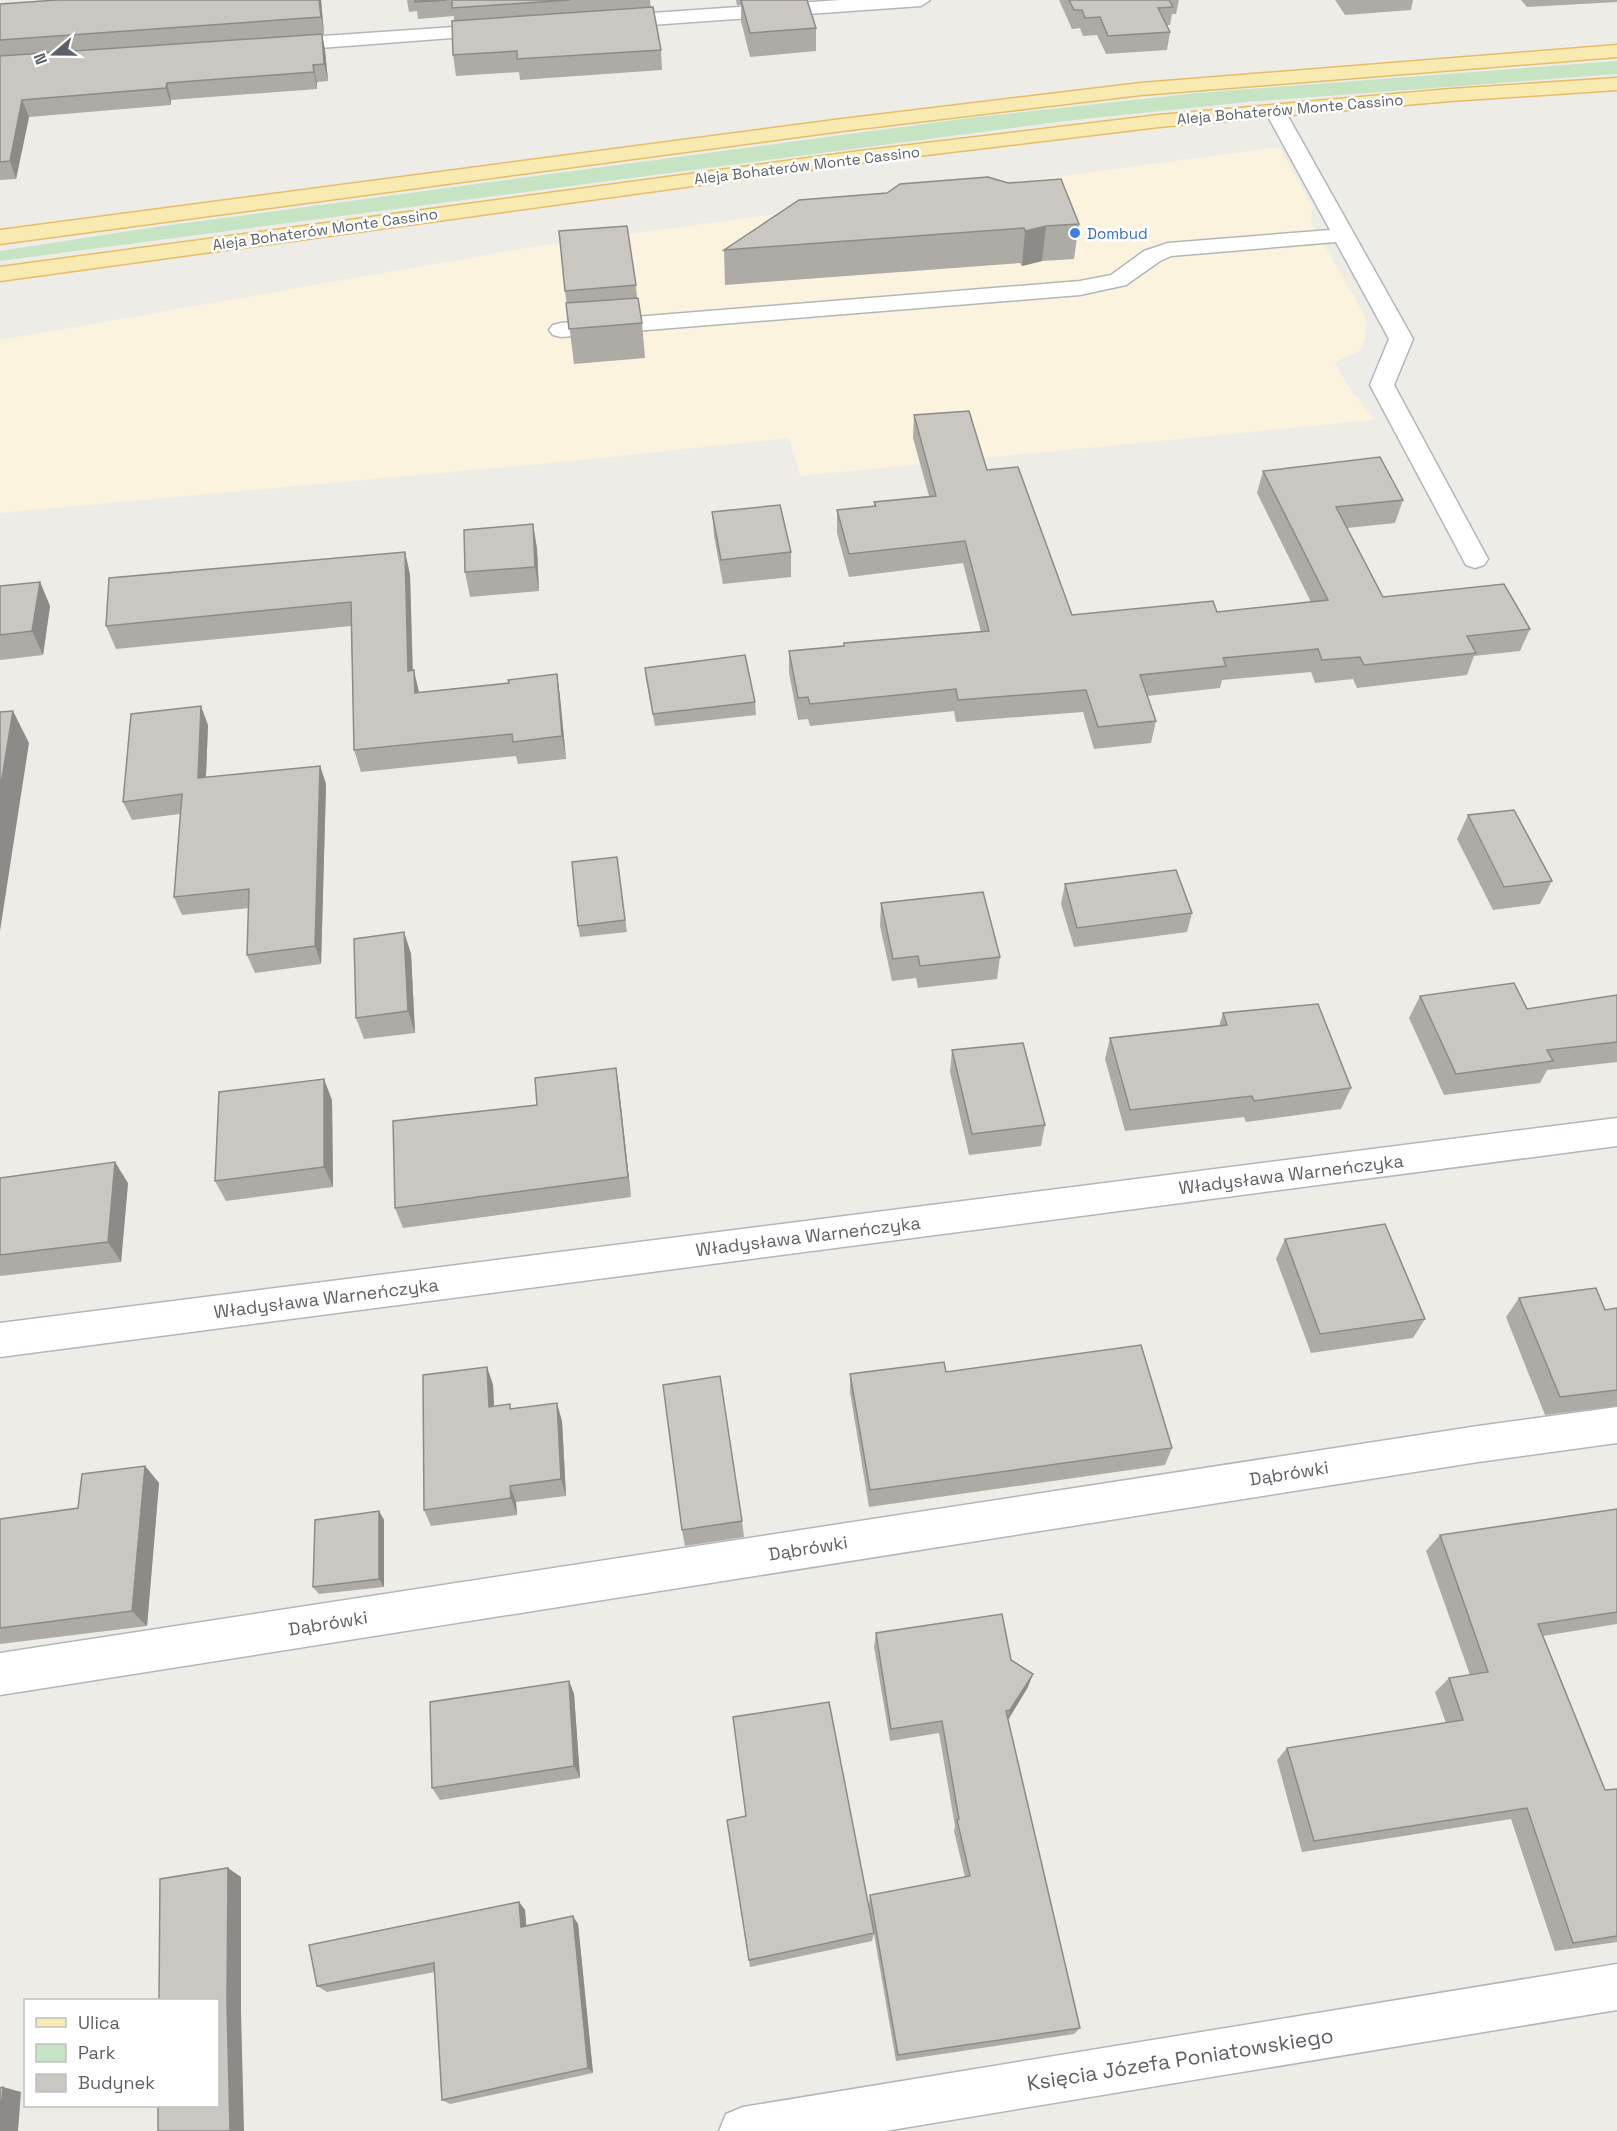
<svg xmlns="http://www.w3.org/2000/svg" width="1617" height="2131" viewBox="0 0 1617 2131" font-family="'Space Grotesk',sans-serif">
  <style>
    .commercial { fill: #fbf3de }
    .green { fill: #c6e4c4 }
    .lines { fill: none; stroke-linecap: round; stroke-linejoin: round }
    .minor-casing { stroke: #b3b6b9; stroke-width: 3 }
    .major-casing { stroke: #e6bd67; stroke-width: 3 }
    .minor { fill: #fff; fill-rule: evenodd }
    .major { fill: #f8eab1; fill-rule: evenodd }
    .wall { fill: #aeaba7 }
    .shaded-wall { fill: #8d8b88 }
    .building { fill: #cac7c2; stroke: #8d8b88; stroke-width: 1.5 }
    .shop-dot { fill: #3f7fe0; stroke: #fff; stroke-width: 2 }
    .labels { text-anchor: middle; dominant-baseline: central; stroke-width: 5; stroke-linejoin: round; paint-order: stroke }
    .far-street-label { font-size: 15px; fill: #5d6165; stroke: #fff }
    .far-shop-label { font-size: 15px; fill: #366cbe; stroke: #fff; text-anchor: start }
    .street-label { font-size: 18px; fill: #5d6165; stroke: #fff }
    .near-street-label { font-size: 21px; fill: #5d6165; stroke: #fff }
  </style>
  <rect width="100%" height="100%" fill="#eeece6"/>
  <polygon class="commercial" points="1279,147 1313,208 1310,220 1366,318 1365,340 1360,351 1335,362 1348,386 1374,420 800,476 789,438 563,462 0,513 0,340 537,246"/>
  <polygon class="green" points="1617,61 1617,74 1247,102 1065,121 0,261 0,251 149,228 969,118 1198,93"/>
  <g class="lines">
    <defs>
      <g id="minor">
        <polygon points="840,0 930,0 921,6 609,28 599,22 609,16"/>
        <polygon points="498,24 505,26 508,30 505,34 280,51 270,45 280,39"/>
        <polygon points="1275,105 1282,107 1285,111 1413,339 1394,385 1488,559 1484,565 1475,568 1466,565 1370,385 1389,339 1336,242 1171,256 1160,261 1126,285 1080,295 561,337 553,335 549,330 553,325 561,323 1080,281 1111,275 1144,251 1168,243 1330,230 1265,111 1268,107"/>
        <polygon points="1617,1118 1617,1146 0,1357 0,1323"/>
        <polygon points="1617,1407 1617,1443 1478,1462 0,1695 0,1653 1478,1426"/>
        <polygon points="1617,1964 1617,2010 885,2131 719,2131 726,2114 743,2107"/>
      </g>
      <g id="major">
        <polygon points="1617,45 1617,57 1141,95 842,131 0,244 0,230 842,119 1141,83"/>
        <polygon points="1617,78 1617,90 1450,101 1159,127 860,163 0,281 0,267 860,151 1159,115 1450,89"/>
      </g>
    </defs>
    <use href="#minor" class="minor-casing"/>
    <use href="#major" class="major-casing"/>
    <use href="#minor" class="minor"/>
    <use href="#major" class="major"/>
  </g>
  <g class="wall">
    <polygon points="321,0 324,34 322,34 325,50 328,81 317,82 317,89 171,100 171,105 29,117 16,179 0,180 0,4"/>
    <polygon points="407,0 650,0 651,7 661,50 662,70 520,80 519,72 456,76 453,55 454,16 418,19 417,11 409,12"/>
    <polygon points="736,0 807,0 816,28 816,51 750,57 741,21 741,5 737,5"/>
    <polygon points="1059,0 1179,0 1176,14 1172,14 1170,25 1167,25 1170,32 1167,50 1106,54 1097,35 1083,36 1080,28 1072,29"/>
    <polygon points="1335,0 1413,0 1411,10 1345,15"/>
    <polygon points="1521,0 1617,0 1617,2 1527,7"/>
    <polygon points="1079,224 1074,259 1042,261 1022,266 1020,263 725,285 724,250"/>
    <polygon points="636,285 637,298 642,323 645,358 574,364 565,291"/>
    <polygon points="914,415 987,470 1072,615 1217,612 1311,602 1257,493 1263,471 1403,500 1395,523 1347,528 1383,597 1530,629 1520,651 1474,656 1467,675 1357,688 1353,679 1315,683 1311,672 1222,680 1220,688 1147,696 1156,721 1151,743 1094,749 1083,712 956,722 954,711 810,726 808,719 798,720 789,673 789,651 981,632 963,563 849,577 837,533 837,510 874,506 874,502 929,496 913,438"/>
    <polygon points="712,512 791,552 791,577 723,584 714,536"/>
    <polygon points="533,524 537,549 539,591 470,597 465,572"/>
    <polygon points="405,552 410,575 413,670 419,692 509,683 557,674 560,697 566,759 518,764 516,756 361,772 354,750 351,626 116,649 106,626"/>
    <polygon points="40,582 50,606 43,655 0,660 0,586"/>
    <polygon points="645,668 755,702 756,715 655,726 646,680"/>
    <polygon points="208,725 206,777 320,766 326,784 321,964 255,973 247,955 249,908 182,915 174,897 180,814 132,820 123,802"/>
    <polygon points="1468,815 1552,881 1540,904 1493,910 1457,839"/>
    <polygon points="617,857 627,932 580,937 578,926"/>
    <polygon points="1065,884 1192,913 1187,932 1074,947 1061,904"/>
    <polygon points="881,903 1000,957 997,979 918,988 916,978 892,981 880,926"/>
    <polygon points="404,932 411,954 415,1033 364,1039 356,1018"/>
    <polygon points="1617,995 1617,1062 1547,1070 1540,1083 1444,1095 1409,1018 1420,996 1527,1009"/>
    <polygon points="1223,1013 1351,1088 1341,1109 1246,1122 1244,1117 1125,1131 1105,1059 1110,1038 1219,1026"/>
    <polygon points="952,1050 1045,1125 1041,1146 969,1155 950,1072"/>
    <polygon points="616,1068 619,1089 631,1197 403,1228 395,1208"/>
    <polygon points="332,1100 333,1187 226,1201 215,1181"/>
    <polygon points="0,1178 128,1183 121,1262 0,1276"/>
    <polygon points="1285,1239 1425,1319 1413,1338 1311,1353 1276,1259"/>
    <polygon points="1519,1298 1605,1310 1617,1308 1617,1406 1545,1415 1506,1317"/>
    <polygon points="487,1367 493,1385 494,1406 512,1409 562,1421 566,1496 516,1502 517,1515 431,1526 424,1510"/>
    <polygon points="946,1372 1172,1448 1165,1465 869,1507 850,1392 850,1374"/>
    <polygon points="145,1466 159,1483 147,1626 0,1644 0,1519 78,1508"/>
    <polygon points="1617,1509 1617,1624 1543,1636 1605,1790 1617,1789 1617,1942 1555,1951 1511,1819 1302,1852 1277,1760 1287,1748 1446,1723 1435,1692 1449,1678 1470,1675 1426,1551 1440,1535"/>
    <polygon points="379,1511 384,1520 384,1587 319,1594 313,1587"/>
    <polygon points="742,1521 744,1537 685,1546 682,1530"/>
    <polygon points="876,1633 1011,1660 1028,1687 1008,1720 1080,2028 1074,2034 896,2061 869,1905 870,1895 965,1877 954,1831 955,1826 939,1733 890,1741 874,1647"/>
    <polygon points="569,1681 574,1694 580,1778 440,1800 432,1788"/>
    <polygon points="727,1820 874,1933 872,1941 750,1967"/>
    <polygon points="519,1902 525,1910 526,1926 578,1924 593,2073 450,2104 442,2100 435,1972 327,1992 317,1986"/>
  </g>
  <g class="shaded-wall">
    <polygon points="319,0 321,0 324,34 321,17"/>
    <polygon points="322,34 325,50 328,81 324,64"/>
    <polygon points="313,65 317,82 317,89 314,72"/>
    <polygon points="167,83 171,100 171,105 166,88"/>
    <polygon points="22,100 29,117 16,179 10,161"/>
    <polygon points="1046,226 1042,261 1022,266 1025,231"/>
    <polygon points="533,524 537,549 539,591 535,567"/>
    <polygon points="405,552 410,575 413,694 408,671"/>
    <polygon points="40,582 50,606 43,655 32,631"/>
    <polygon points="414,670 419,693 415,693"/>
    <polygon points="557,674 560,697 566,759 562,736"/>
    <polygon points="201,706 208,725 205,797 198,778"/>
    <polygon points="13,711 29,743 0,931 0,790"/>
    <polygon points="320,766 326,784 321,964 315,946"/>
    <polygon points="404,932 411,954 415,1033 408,1011"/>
    <polygon points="616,1068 619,1089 631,1197 628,1177"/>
    <polygon points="324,1079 332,1100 333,1187 324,1167"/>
    <polygon points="115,1162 128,1183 121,1262 108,1242"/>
    <polygon points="487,1367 493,1385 495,1424 489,1407"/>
    <polygon points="557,1403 562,1421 566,1496 561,1479"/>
    <polygon points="145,1466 159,1483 147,1626 132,1611"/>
    <polygon points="510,1486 516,1502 517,1515 511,1498"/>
    <polygon points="379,1511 384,1520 384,1587 379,1579"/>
    <polygon points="1033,1674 1028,1687 1006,1723 1010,1710"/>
    <polygon points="569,1681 574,1694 580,1778 574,1766"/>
    <polygon points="228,1868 241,1877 241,2011 244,2131 230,2131 227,2004"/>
    <polygon points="519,1902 525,1910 527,1935 521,1927"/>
    <polygon points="573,1916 578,1924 593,2073 588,2068"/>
    <polygon points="3,2087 21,2092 18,2131 0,2131 0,2117"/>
  </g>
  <g class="building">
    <polygon points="57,0 319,0 321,17 0,40 0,4"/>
    <polygon points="415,0 447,0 415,2"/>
    <polygon points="452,0 570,0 452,8"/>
    <polygon points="741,0 807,0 816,28 750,33"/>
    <polygon points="1069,0 1169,0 1173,7 1158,8 1170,32 1108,36 1100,17 1085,18 1082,10 1074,10"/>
    <polygon points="653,7 661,50 517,59 517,51 453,55 452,21"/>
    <polygon points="322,34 324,64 313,65 314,72 167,83 166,88 22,100 10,161 0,162 0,56"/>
    <polygon points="988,177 1008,183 1061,179 1079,224 1046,226 1025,231 1024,228 724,250 799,200 887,193 900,184"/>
    <polygon points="627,226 636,285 565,291 559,231"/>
    <polygon points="638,298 642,323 569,329 566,303"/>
    <polygon points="969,411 987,470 1018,467 1072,615 1213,601 1217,612 1328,600 1263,471 1380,457 1403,500 1336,507 1383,597 1504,584 1530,629 1467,636 1476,653 1364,665 1360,657 1322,660 1318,649 1223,658 1226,666 1140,675 1156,721 1098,727 1086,690 958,700 956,689 810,704 808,697 798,698 789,651 844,646 844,643 989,631 965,541 849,554 837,510 876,506 874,502 936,496 914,415"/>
    <polygon points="780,505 791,552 721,560 712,512"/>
    <polygon points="533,524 535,567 465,572 464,530"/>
    <polygon points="405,552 408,671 414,670 415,693 509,683 508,680 557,674 562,736 513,742 512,734 354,750 351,602 106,626 109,578"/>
    <polygon points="40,582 32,631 0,635 0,586"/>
    <polygon points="745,655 755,702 653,714 645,668"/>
    <polygon points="201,706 198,778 320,766 315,946 247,955 249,889 174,897 182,794 123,802 131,714"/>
    <polygon points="13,711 0,790 0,712"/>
    <polygon points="1514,810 1552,881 1504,887 1468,815"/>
    <polygon points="617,857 625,920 578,926 572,862"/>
    <polygon points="1176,870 1192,913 1077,928 1065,884"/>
    <polygon points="983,892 1000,957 920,966 918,956 893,959 881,903"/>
    <polygon points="404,932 408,1011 356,1018 354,939"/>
    <polygon points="1514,983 1527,1009 1617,995 1617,1042 1547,1050 1553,1061 1456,1074 1420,996"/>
    <polygon points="1318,1004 1351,1088 1254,1101 1252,1096 1130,1110 1110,1038 1227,1025 1223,1013"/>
    <polygon points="1023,1043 1045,1125 972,1134 952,1050"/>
    <polygon points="616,1068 628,1177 395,1208 393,1121 537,1105 535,1078"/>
    <polygon points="324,1079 324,1167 215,1181 219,1092"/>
    <polygon points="115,1162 108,1242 0,1255 0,1178"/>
    <polygon points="1385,1224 1425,1319 1320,1334 1285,1239"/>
    <polygon points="1596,1288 1605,1310 1617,1308 1617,1390 1560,1397 1519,1298"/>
    <polygon points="1141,1345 1172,1448 870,1490 850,1374 944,1362 946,1372"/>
    <polygon points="487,1367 489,1407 510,1404 510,1409 557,1403 561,1479 510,1486 511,1498 424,1510 423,1375"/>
    <polygon points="720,1376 742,1521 682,1530 663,1385"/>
    <polygon points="145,1466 132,1611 0,1628 0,1519 78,1508 82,1474"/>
    <polygon points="1617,1509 1617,1612 1538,1624 1605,1790 1617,1789 1617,1936 1573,1943 1527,1808 1314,1841 1287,1748 1463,1720 1449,1678 1488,1672 1440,1535"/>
    <polygon points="379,1511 379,1579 313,1587 315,1520"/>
    <polygon points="1002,1614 1011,1660 1033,1674 1010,1710 1006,1711 1080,2028 898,2055 870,1895 970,1876 957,1820 959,1819 942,1721 891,1729 876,1633"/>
    <polygon points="569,1681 574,1766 432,1788 430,1702"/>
    <polygon points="829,1702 874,1933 749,1960 727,1820 746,1816 733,1717"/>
    <polygon points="228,1868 227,2004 230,2131 158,2131 158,2106 218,2106 218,2001 159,2001 160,1879"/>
    <polygon points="519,1902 521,1927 573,1916 588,2068 442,2100 434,1963 317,1986 309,1945"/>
    <polygon points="3,2087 0,2117 0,2088"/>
  </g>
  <circle class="shop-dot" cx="1075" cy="233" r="6"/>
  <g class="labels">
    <g class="far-street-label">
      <text transform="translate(1290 109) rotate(-5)">Aleja Bohaterów Monte Cassino</text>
      <text transform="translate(807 165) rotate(-7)">Aleja Bohaterów Monte Cassino</text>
      <text transform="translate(325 229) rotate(-8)">Aleja Bohaterów Monte Cassino</text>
    </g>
    <g class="far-shop-label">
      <text x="1087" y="233">Dombud</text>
    </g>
    <g class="street-label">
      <text transform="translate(1291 1174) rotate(-7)">Władysława Warneńczyka</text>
      <text transform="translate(808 1236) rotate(-7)">Władysława Warneńczyka</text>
      <text transform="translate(326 1298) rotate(-7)">Władysława Warneńczyka</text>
      <text transform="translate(1289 1473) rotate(-9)">Dąbrówki</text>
      <text transform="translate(808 1548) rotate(-9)">Dąbrówki</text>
      <text transform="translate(328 1623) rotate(-9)">Dąbrówki</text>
    </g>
    <g class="near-street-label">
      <text transform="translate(1180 2059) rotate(-9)">Księcia Józefa Poniatowskiego</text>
    </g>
  </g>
  <rect x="24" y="1999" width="195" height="108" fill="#ffffff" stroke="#bec0c1" stroke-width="1.5"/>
  <rect x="36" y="2018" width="30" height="9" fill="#f8eab1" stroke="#bec0c1" stroke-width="1.5"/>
  <text x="78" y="2029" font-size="18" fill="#5d6165">Ulica</text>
  <rect x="36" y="2044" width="30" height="18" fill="#c6e4c4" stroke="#bec0c1" stroke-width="1.5"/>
  <text x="78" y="2059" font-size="18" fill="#5d6165">Park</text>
  <rect x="36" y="2074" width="30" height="18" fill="#cac7c2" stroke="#bec0c1" stroke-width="1.5"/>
  <text x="78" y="2089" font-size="18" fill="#5d6165">Budynek</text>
  <g transform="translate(54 54) rotate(250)" stroke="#ffffff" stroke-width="4.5" paint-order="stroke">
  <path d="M0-4.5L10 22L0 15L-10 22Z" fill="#5d6165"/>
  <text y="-9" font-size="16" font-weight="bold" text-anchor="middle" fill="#5d6165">N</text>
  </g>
</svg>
